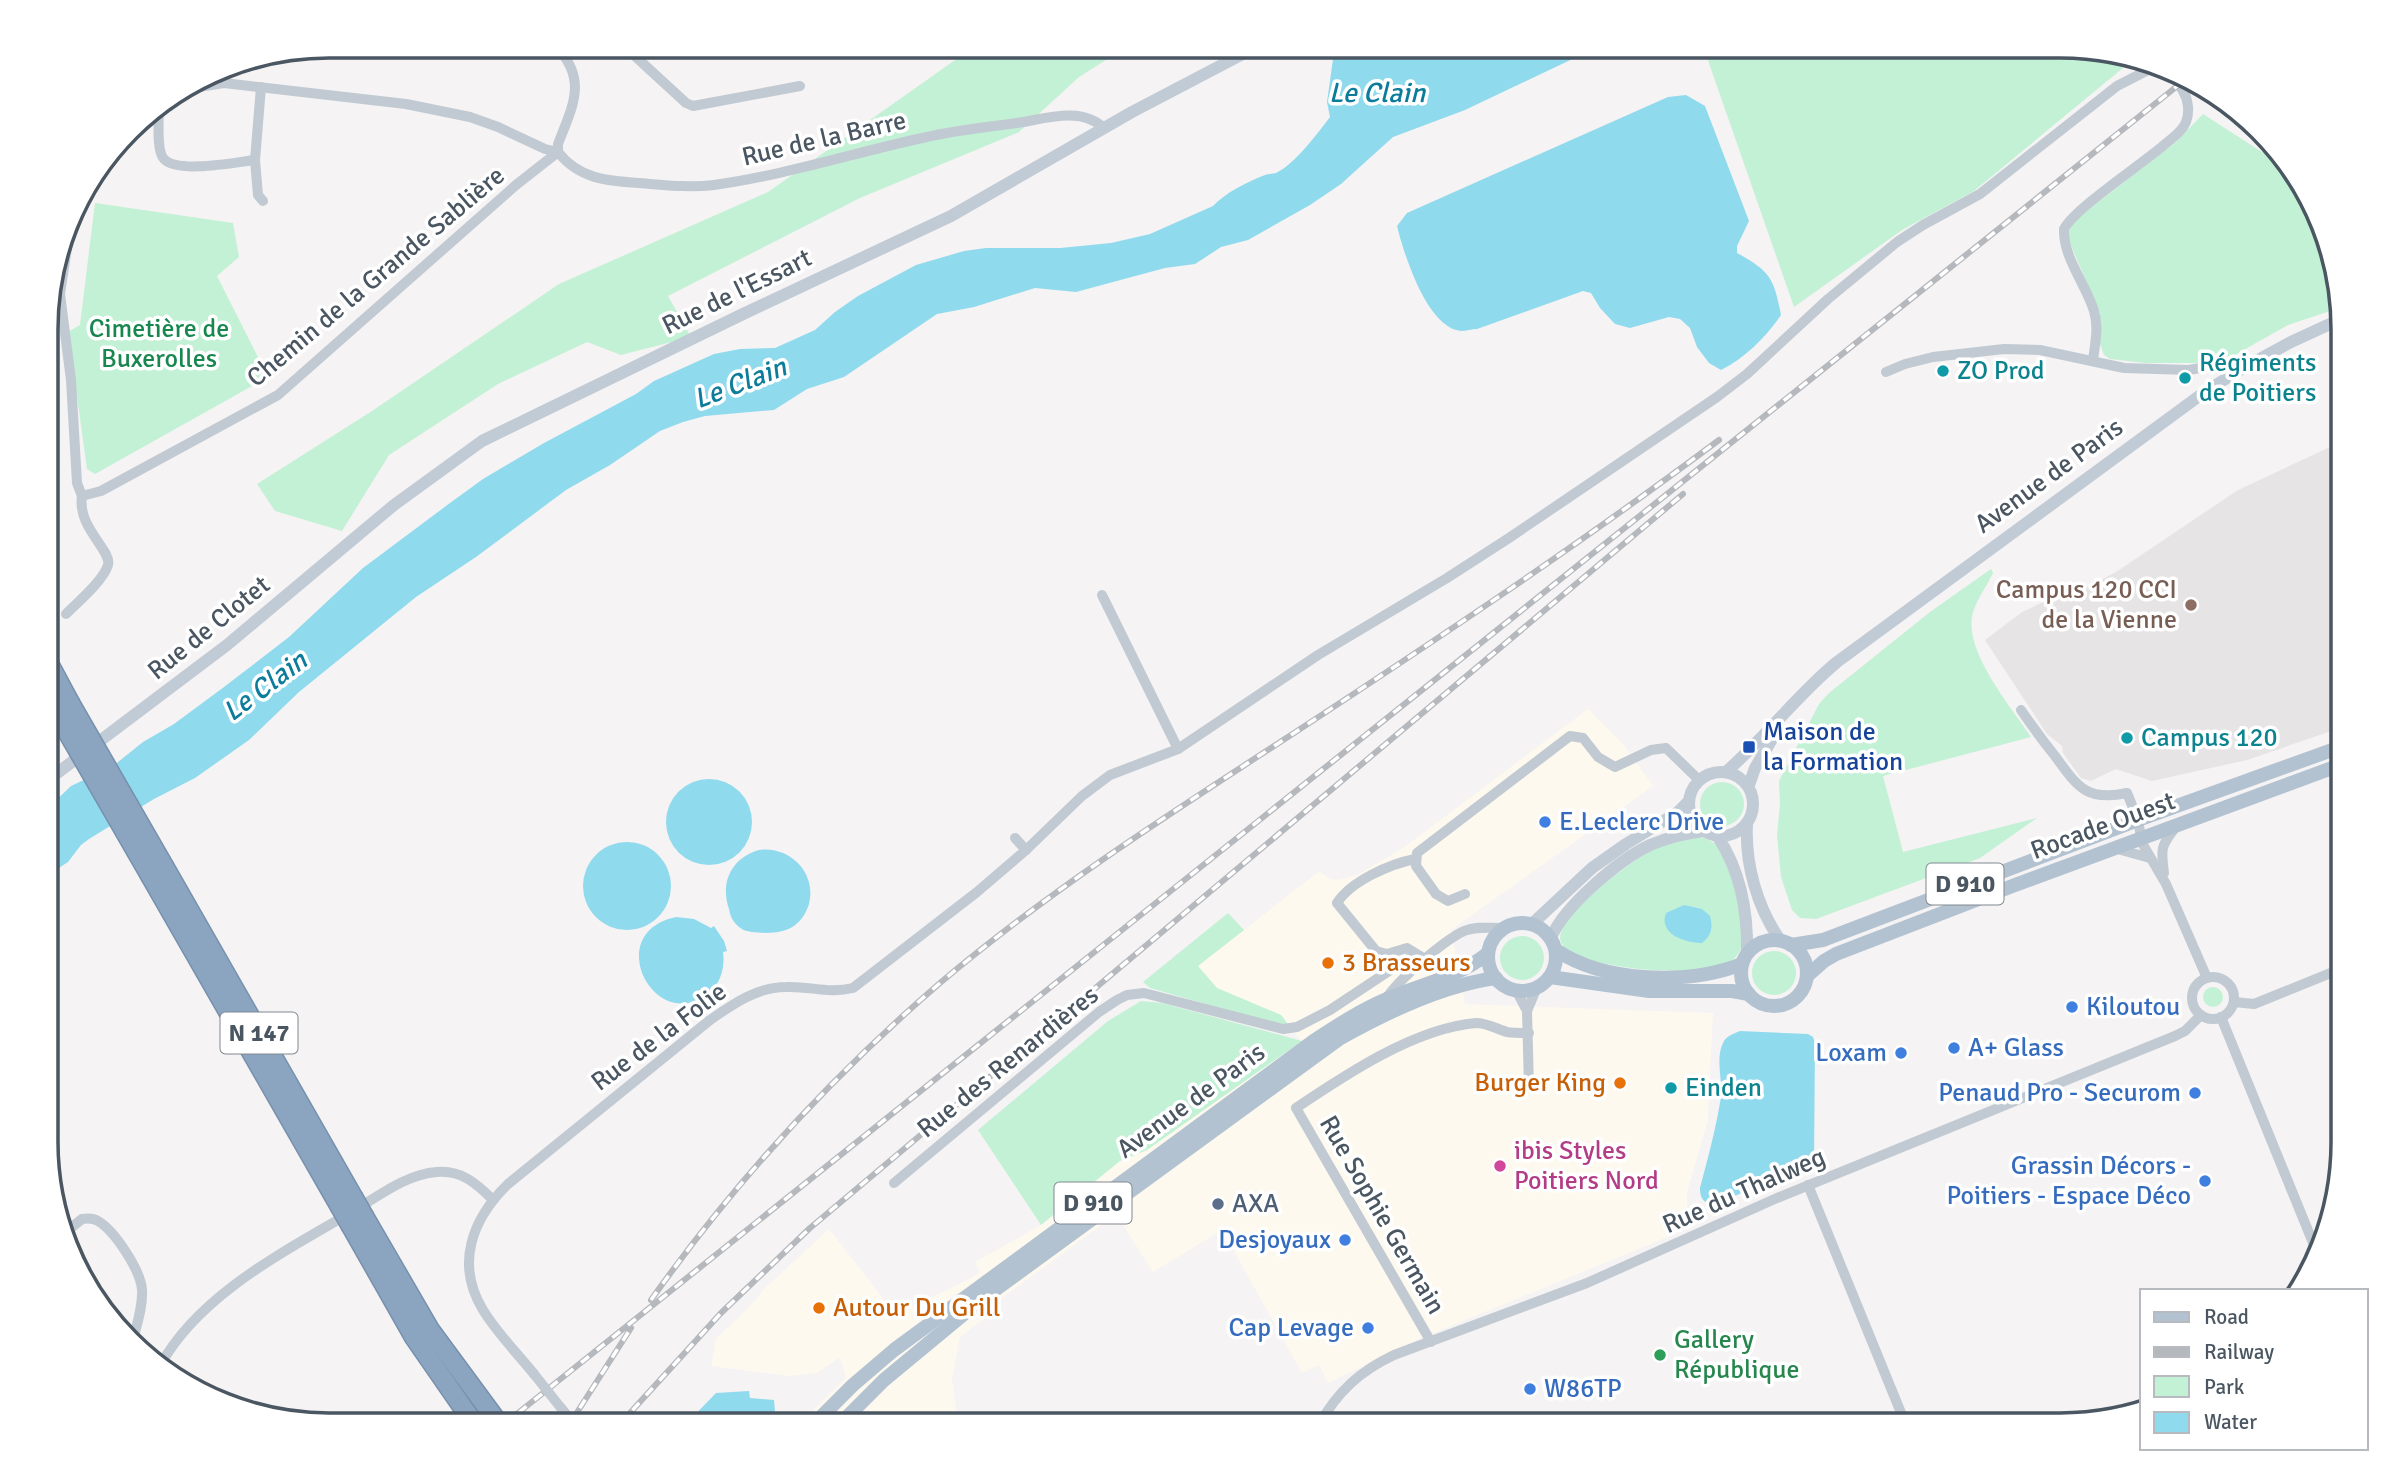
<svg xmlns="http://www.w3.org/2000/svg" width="2389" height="1471" viewBox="0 0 2389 1471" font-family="Signika,sans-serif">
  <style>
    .commercial { fill: #fdf9ef }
    .education { fill: #e6e4e5 }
    .green { fill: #c3f1d5 }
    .water { fill: #90daee }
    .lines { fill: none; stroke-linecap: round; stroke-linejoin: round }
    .highway-casing { stroke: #7690ad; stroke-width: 21 }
    .street { stroke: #c1cad2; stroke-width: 10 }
    .secondary { stroke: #c1cbd6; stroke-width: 12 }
    .primary { stroke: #b3c2d1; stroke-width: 14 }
    .highway { stroke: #8ba5c1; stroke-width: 18 }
    .rail-casing { stroke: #b5b8bd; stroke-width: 6 }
    .rail { stroke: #fff; stroke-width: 3.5; stroke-dasharray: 10; stroke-linecap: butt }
    .highway-bridge-casing { stroke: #7690ad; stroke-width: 21; stroke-linecap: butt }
    .street-bridge { stroke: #c1cad2; stroke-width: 10 }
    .highway-bridge { stroke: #8ba5c1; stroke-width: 18 }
    .culture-dot { fill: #0f9aa8; stroke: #fff; stroke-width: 2.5 }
    .education-dot { fill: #8d6e63; stroke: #fff; stroke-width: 2.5 }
    .transit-dot { fill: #1a4fb4; stroke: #fff; stroke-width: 2.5 }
    .shop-dot { fill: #3f7fe0; stroke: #fff; stroke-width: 2.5 }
    .food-dot { fill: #e8710a; stroke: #fff; stroke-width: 2.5 }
    .hotel-dot { fill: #d1479c; stroke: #fff; stroke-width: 2.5 }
    .service-dot { fill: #5c6f8a; stroke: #fff; stroke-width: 2.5 }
    .leisure-dot { fill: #2e9e5b; stroke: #fff; stroke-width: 2.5 }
    .labels { text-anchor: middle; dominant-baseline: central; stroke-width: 7; stroke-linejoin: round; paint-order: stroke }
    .shield { fill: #fff; stroke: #808990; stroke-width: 2 }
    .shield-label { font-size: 24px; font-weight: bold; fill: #4a5661 }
    .street-label { font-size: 26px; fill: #4a5661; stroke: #fff }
    .park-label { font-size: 26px; fill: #17864f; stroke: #fff }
    .culture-label { font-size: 26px; fill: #0d838f; stroke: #fff; text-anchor: start }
    .education-label { font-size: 26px; fill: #785e54; stroke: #fff; text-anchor: end }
    .transit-label { font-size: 26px; fill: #164399; stroke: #fff; text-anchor: start }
    .shop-label { font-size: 26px; fill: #366cbe; stroke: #fff; text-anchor: end }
    .food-label { font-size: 26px; fill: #c56008; stroke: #fff; text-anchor: start }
    .hotel-label { font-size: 26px; fill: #b23c85; stroke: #fff; text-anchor: start }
    .service-label { font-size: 26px; fill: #4e5e75; stroke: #fff; text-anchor: start }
    .leisure-label { font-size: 26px; fill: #27864d; stroke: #fff; text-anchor: start }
    .water-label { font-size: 28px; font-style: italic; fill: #0c7c9b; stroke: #fff }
    .rim { fill: none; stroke: #4a5661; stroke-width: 3.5 }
  </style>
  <rect width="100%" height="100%" fill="#f5f3f3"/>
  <polygon class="commercial" points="1588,709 1623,744 1653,786 1451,930 1465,1004 1713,1013 1708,1120 1687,1192 1687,1229 1419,1339 1328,1383 1319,1365 1302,1373 1222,1230 1153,1272 1116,1214 998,1301 985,1317 960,1337 952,1379 958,1425 798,1425 846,1378 840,1357 817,1373 788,1376 711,1366 716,1339 753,1303 763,1290 829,1229 896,1315 973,1277 980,1272 975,1262 1041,1225 1120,1161 1147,1150 1301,1041 1281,1015 1217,988 1198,966 1319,871 1330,879 1339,880 1357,875 1403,848"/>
  <polygon class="education" points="2343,441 2343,727 2247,760 2152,781 2116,769 2091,781 2081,778 2063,753 2062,746 2047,734 1985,640 2022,612 2054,597 2089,586 2116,572 2238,490"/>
  <g class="green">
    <polygon points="975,46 1128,46 1079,77 1019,132 860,198 668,296 691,337 621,355 587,342 498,384 389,455 342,531 275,511 257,484 372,411 559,284 768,192"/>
    <polygon points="1703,46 2061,46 2132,55 2135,58 1974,191 1902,230 1794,307"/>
    <polygon points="2203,114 2290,170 2306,188 2342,307 2288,325 2233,356 2203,363 2146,363 2110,359 2104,355 2100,344 2100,313 2069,241 2069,231 2075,220 2176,142"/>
    <polygon points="95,203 233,223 239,257 217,276 268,377 95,474 87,469 68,332 80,325"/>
    <path d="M1991,569L1993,573C1987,586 1974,603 1972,617C1966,654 2011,707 2031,737L1883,776L1903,852L2037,818L1980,858L1816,919L1800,918L1792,910L1781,877L1777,835L1780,804L1779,781L1819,704L1829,693L1930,612Z"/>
    <circle cx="1722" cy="804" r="22"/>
    <path d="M1697,837C1706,838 1714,841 1720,849C1730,861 1747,932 1742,946C1740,952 1735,959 1729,963C1711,973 1660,971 1639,969C1622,967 1567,960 1561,942C1552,919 1631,861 1651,851C1665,843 1681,841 1697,837Z"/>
    <polygon points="1228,913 1244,930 1198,966 1217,988 1281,1015 1288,1024 1276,1024 1150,988 1143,982"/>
    <circle cx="1522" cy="958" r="22"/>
    <circle cx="1774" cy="973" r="22"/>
    <circle cx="2213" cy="997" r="10"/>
    <polygon points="1141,1001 1162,1003 1302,1041 1147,1150 1120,1161 1041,1225 978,1130 1108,1021"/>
  </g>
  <g class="water">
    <path d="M1354,46H1614L1583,54L1465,110L1393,137L1341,184L1310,205L1248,240L1221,247L1195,264L1165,268L1076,292L1035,288L974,307L937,314L844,377L807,389L774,410L705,416L683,422L660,431L610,465L566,490L476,557L416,597L299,692L249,740L195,778L154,799L89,839L81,845L68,862L48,875V808L71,786L113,766L143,742L174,724L224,687L289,637L363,568L450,503L483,479L544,443L636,394L654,381L714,354L740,349L775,348L815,330L835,312L858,296L916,265L964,251L986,248H1060L1111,243L1150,234L1213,206C1225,193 1247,182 1265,175C1268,174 1272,174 1276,173C1295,164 1317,134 1330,117L1327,102L1334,52Z"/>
    <polygon points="2178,75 2217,93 2261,140 2197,93"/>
    <path d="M1686,95L1705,106L1749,221L1737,246V253C1770,271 1774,278 1781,315C1766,337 1745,358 1721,370L1709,363L1697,347L1690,328L1680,319L1669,317L1630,328L1615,324L1600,308L1591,293L1583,291L1477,329C1472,329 1466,331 1461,331C1427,328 1404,254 1397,226L1407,213L1668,97Z"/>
    <circle cx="709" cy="822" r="43"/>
    <circle cx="627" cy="886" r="44"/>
    <path d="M759,850C789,846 817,872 809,904C800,932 778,935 752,932C747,931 744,931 739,927C732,921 730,915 729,909C720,883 731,858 759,850Z"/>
    <path d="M1684,905L1702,909L1710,916C1713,927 1712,935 1702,943C1685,943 1658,934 1666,913Z"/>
    <path d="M676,917L694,919L711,928L714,926L724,941L727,951L723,952C725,967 721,982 710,992C656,1038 600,933 676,917Z"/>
    <path d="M1740,1031L1808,1034L1813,1037L1815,1043L1814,1164L1712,1205C1703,1202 1700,1198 1700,1188C1708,1158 1716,1128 1721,1097C1723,1081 1715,1059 1723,1043C1726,1036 1733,1034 1740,1031Z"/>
    <polygon points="749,1391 750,1398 774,1400 775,1411 738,1425 685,1425 716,1393"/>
  </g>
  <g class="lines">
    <defs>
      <g id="highway">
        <polyline points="48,662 70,703"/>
        <polyline points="48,697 57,714"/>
        <polyline points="165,868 353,1197"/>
        <polyline points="151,877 339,1205"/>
        <polyline points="365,1218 430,1330 500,1425"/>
        <polyline points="351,1226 414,1337 475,1425"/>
      </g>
    </defs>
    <use href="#highway" class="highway-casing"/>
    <g class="street">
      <path d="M556,46C588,80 573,105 558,144V152"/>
      <polyline points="624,46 686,103 693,106 800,86"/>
      <polyline points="261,87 255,160 258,195 263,201"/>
      <polyline points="186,89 224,83 406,104 470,117 498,127 545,149 558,152"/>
      <path d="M159,106C159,118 156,151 164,159C177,174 237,162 255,160"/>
      <path d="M558,152C579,179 607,181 639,183C664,185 689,188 714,185C786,175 856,152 927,137C956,130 987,127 1017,123C1044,119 1081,106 1104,128"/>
      <polyline points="81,196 69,235 60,294 71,380 77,483 82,496"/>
      <polyline points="1886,372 1905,364 1933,357 2004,349 2040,350 2124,368 2189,370 2216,365 2225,367 2233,374"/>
      <path d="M66,614C78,602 103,581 108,565C112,550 77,528 82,496L101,491L278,395L516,185L558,152"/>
      <path d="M2021,710C2032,726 2043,741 2055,756C2077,786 2086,802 2127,793L2138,820L2142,843L2166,884L2207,978"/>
      <path d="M1178,749L1318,655L1447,578L1509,538L1717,397L1747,374L1828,299L1897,242L1923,225L1980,194L2117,86L2154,67C2167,70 2177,80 2183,91C2188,99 2190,112 2186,122C2182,132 2172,138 2164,145C2142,164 2074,209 2064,229C2063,258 2086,284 2094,311C2099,327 2095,344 2093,360"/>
      <polyline points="1015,838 1026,850"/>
      <polyline points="2114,848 2150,858"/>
      <path d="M1415,859C1390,864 1351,881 1337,903L1376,951L1387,954L1407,948L1420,956"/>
      <path d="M2164,873C2161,850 2160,846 2176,827"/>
      <polyline points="1465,894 1448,901 1436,894 1416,866 1417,853 1570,736 1583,738 1598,757 1615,767 1651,750 1666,748 1699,780"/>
      <circle cx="2213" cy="998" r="21"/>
      <polyline points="1516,990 1527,1011 1529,1088"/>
      <path d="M1386,999C1398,980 1443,941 1464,931C1476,926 1489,928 1502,928"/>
      <polyline points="2234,1002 2254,1004 2343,968"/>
      <polyline points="1527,1011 1537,987"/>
      <polyline points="2221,1017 2318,1255"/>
      <polyline points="894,1183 1099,1012 1117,1000 1127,995 1144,993 1283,1029 1297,1027 1330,1010 1410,957 1420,956 1424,961"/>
      <polyline points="1808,1185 1906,1425"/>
      <path d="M67,1231L82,1219C88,1218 93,1218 98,1221C115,1231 141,1271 142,1290C143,1306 137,1324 133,1340"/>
      <path d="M1431,1342L1296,1108C1345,1075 1415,1028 1476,1023C1487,1023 1497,1029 1507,1032C1514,1033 1522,1033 1529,1033"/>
      <path d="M160,1366C199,1294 287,1250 355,1210C380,1195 407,1174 437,1172C461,1170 476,1183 492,1199"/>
      <path d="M534,1374C517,1353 497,1333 483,1310C455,1264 472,1219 508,1184L710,1020C733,1004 757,987 786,987C811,986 828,994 853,988L977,892L1026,850L1082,796L1110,775L1178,749L1102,595"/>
      <polyline points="561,1408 575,1425"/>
      <path d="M1319,1425C1337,1392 1360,1371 1394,1355L1587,1283L1777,1198L2175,1036L2185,1031L2201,1015"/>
    </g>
    <g class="secondary">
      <path d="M1727,771C1766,737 1797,695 1837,662L2206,391L2245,367L2291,342L2343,318"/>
      <circle cx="1721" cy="804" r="32"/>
      <polyline points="48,780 227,645 394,505 482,441 743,314 951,216 1132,112 1258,46"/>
      <polyline points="1749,785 1755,768 1778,729"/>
      <path d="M1747,824C1745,864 1757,907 1780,940"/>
      <path d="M1718,837C1741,872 1748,912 1747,953"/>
      <polyline points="1531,925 1592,868 1626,844 1678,812 1688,802"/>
      <path d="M1551,938C1564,906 1619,860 1650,845C1667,838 1685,833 1704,831"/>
    </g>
    <g class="primary">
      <circle cx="1522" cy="957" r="34"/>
      <circle cx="1774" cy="973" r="33"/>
      <polyline points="1791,945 1823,940 2138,820 2343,746"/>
      <path d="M1556,950C1605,983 1688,985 1742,964"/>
      <polyline points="1807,976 1824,961 1836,954 2015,885 2343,764"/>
      <polyline points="1550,977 1649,991 1732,991 1749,994"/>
      <path d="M813,1425L853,1385L894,1350L1315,1040C1338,1025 1361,1010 1387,999C1419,985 1459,977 1487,954"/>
      <path d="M839,1425L884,1380L977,1303L1339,1039C1385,1013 1443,985 1496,978"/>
    </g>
    <use href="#highway" class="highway"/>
    <defs>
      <g id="rail">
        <path d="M651,1300C734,1183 832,1076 940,983C1050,890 1171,813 1291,735C1436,640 1580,544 1719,440"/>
        <polyline points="503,1425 2186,79"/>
        <polyline points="569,1425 631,1328"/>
        <polyline points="619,1425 721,1313 810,1228 1683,494"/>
      </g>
    </defs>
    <use href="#rail" class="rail-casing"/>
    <use href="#rail" class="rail"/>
    <defs>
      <g id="highway-bridge">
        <polyline points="70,703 165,868"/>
        <polyline points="57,714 151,877"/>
        <polyline points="353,1197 365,1218"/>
        <polyline points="339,1205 351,1226"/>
      </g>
    </defs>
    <use href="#highway-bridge" class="highway-bridge-casing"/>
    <polyline class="street-bridge" points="534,1374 561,1408"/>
    <use href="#highway-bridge" class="highway-bridge"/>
  </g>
  <g class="culture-dot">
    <circle cx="1943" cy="371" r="7"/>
    <circle cx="2185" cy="378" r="7"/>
    <circle cx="2127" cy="738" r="7"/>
    <circle cx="1671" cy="1088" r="7"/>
  </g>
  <circle class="education-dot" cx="2191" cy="605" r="7"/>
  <rect class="transit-dot" x="1742" y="740" width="14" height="14" rx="3.5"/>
  <g class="shop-dot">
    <circle cx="1545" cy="822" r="7"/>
    <circle cx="2072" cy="1007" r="7"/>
    <circle cx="1954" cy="1048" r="7"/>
    <circle cx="1901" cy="1053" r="7"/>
    <circle cx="2195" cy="1093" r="7"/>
    <circle cx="2205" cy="1181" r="7"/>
    <circle cx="1345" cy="1240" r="7"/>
    <circle cx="1368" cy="1328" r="7"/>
    <circle cx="1530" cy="1389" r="7"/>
  </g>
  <g class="food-dot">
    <circle cx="1328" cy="963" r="7"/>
    <circle cx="1620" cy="1083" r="7"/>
    <circle cx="819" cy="1308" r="7"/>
  </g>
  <circle class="hotel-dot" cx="1500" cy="1166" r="7"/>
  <circle class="service-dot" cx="1218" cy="1204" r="7"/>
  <circle class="leisure-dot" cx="1660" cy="1355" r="7"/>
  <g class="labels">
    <g class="shield">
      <rect x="1926.5" y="863.5" width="77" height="41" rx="5"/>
      <rect x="220.5" y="1012.5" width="77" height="41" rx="5"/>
      <rect x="1054.5" y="1182.5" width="77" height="41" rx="5"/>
    </g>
    <g class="shield-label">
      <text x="1965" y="884">D 910</text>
      <text x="259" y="1033">N 147</text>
      <text x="1093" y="1203">D 910</text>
    </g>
    <g class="street-label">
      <text transform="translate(824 139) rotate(-13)">Rue de la Barre</text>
      <text transform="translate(376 277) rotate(-40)">Chemin de la Grande Sablière</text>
      <text transform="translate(737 292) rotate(-26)">Rue de l'Essart</text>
      <text transform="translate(2049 476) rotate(-36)">Avenue de Paris</text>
      <text transform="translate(209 628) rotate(-39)">Rue de Clotet</text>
      <text transform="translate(2103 826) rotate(-20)">Rocade Ouest</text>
      <text transform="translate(659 1037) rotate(-37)">Rue de la Folie</text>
      <text transform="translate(1008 1062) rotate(-39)">Rue des Renardières</text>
      <text transform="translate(1191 1101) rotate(-36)">Avenue de Paris</text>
      <text transform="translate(1744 1191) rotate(-24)">Rue du Thalweg</text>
      <text transform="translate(1382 1215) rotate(60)">Rue Sophie Germain</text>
    </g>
    <g class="park-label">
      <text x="159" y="329">Cimetière de<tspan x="159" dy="30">Buxerolles</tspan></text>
    </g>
    <g class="culture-label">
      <text x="2199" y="363">Régiments<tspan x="2199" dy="30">de Poitiers</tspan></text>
      <text x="1957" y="371">ZO Prod</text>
      <text x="2141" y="738">Campus 120</text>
      <text x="1685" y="1088">Einden</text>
    </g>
    <g class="education-label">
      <text x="2177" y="590">Campus 120 CCI<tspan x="2177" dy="30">de la Vienne</tspan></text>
    </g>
    <g class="transit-label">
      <text x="1763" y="732">Maison de<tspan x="1763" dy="30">la Formation</tspan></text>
    </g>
    <g class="shop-label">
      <text x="1559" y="822" text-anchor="start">E.Leclerc Drive</text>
      <text x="2086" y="1007" text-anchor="start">Kiloutou</text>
      <text x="1968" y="1048" text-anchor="start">A+ Glass</text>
      <text x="1887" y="1053">Loxam</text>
      <text x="2181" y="1093">Penaud Pro - Securom</text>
      <text x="2191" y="1166">Grassin Décors -<tspan x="2191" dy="30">Poitiers - Espace Déco</tspan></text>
      <text x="1331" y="1240">Desjoyaux</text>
      <text x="1354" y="1328">Cap Levage</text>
      <text x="1544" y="1389" text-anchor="start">W86TP</text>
    </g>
    <g class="food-label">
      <text x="1342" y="963">3 Brasseurs</text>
      <text x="1606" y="1083" text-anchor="end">Burger King</text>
      <text x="833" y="1308">Autour Du Grill</text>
    </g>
    <g class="hotel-label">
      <text x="1514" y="1151">ibis Styles<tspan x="1514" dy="30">Poitiers Nord</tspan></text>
    </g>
    <g class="service-label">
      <text x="1232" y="1204">AXA</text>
    </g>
    <g class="leisure-label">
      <text x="1674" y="1340">Gallery<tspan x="1674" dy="30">République</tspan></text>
    </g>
    <g class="water-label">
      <text x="1377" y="93">Le Clain</text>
      <text transform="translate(740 383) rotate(-21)">Le Clain</text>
      <text transform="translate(265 686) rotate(-37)">Le Clain</text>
    </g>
  </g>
  <path d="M0 0H2389V1471H0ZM329 58H2060A271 271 0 0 1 2331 329V1142A271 271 0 0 1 2060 1413H329A271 271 0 0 1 58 1142V329A271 271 0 0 1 329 58Z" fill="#fff" fill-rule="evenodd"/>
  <path class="rim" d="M329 58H2060A271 271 0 0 1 2331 329V1142A271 271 0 0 1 2060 1413H329A271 271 0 0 1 58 1142V329A271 271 0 0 1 329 58Z"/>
  <rect x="2140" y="1289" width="228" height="161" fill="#ffffff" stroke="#b7bbc0" stroke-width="2"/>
  <rect x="2154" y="1312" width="35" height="10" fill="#b3c2d1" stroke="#b7bbc0" stroke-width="2"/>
  <text x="2204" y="1324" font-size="21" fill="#4a5661">Road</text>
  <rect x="2154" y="1347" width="35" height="10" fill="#b5b8bd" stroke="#b7bbc0" stroke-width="2"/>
  <text x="2204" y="1359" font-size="21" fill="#4a5661">Railway</text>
  <rect x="2154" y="1376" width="35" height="21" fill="#c3f1d5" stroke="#b7bbc0" stroke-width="2"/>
  <text x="2204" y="1394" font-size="21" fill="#4a5661">Park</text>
  <rect x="2154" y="1412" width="35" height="21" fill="#90daee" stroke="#b7bbc0" stroke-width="2"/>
  <text x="2204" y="1429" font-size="21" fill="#4a5661">Water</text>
</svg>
